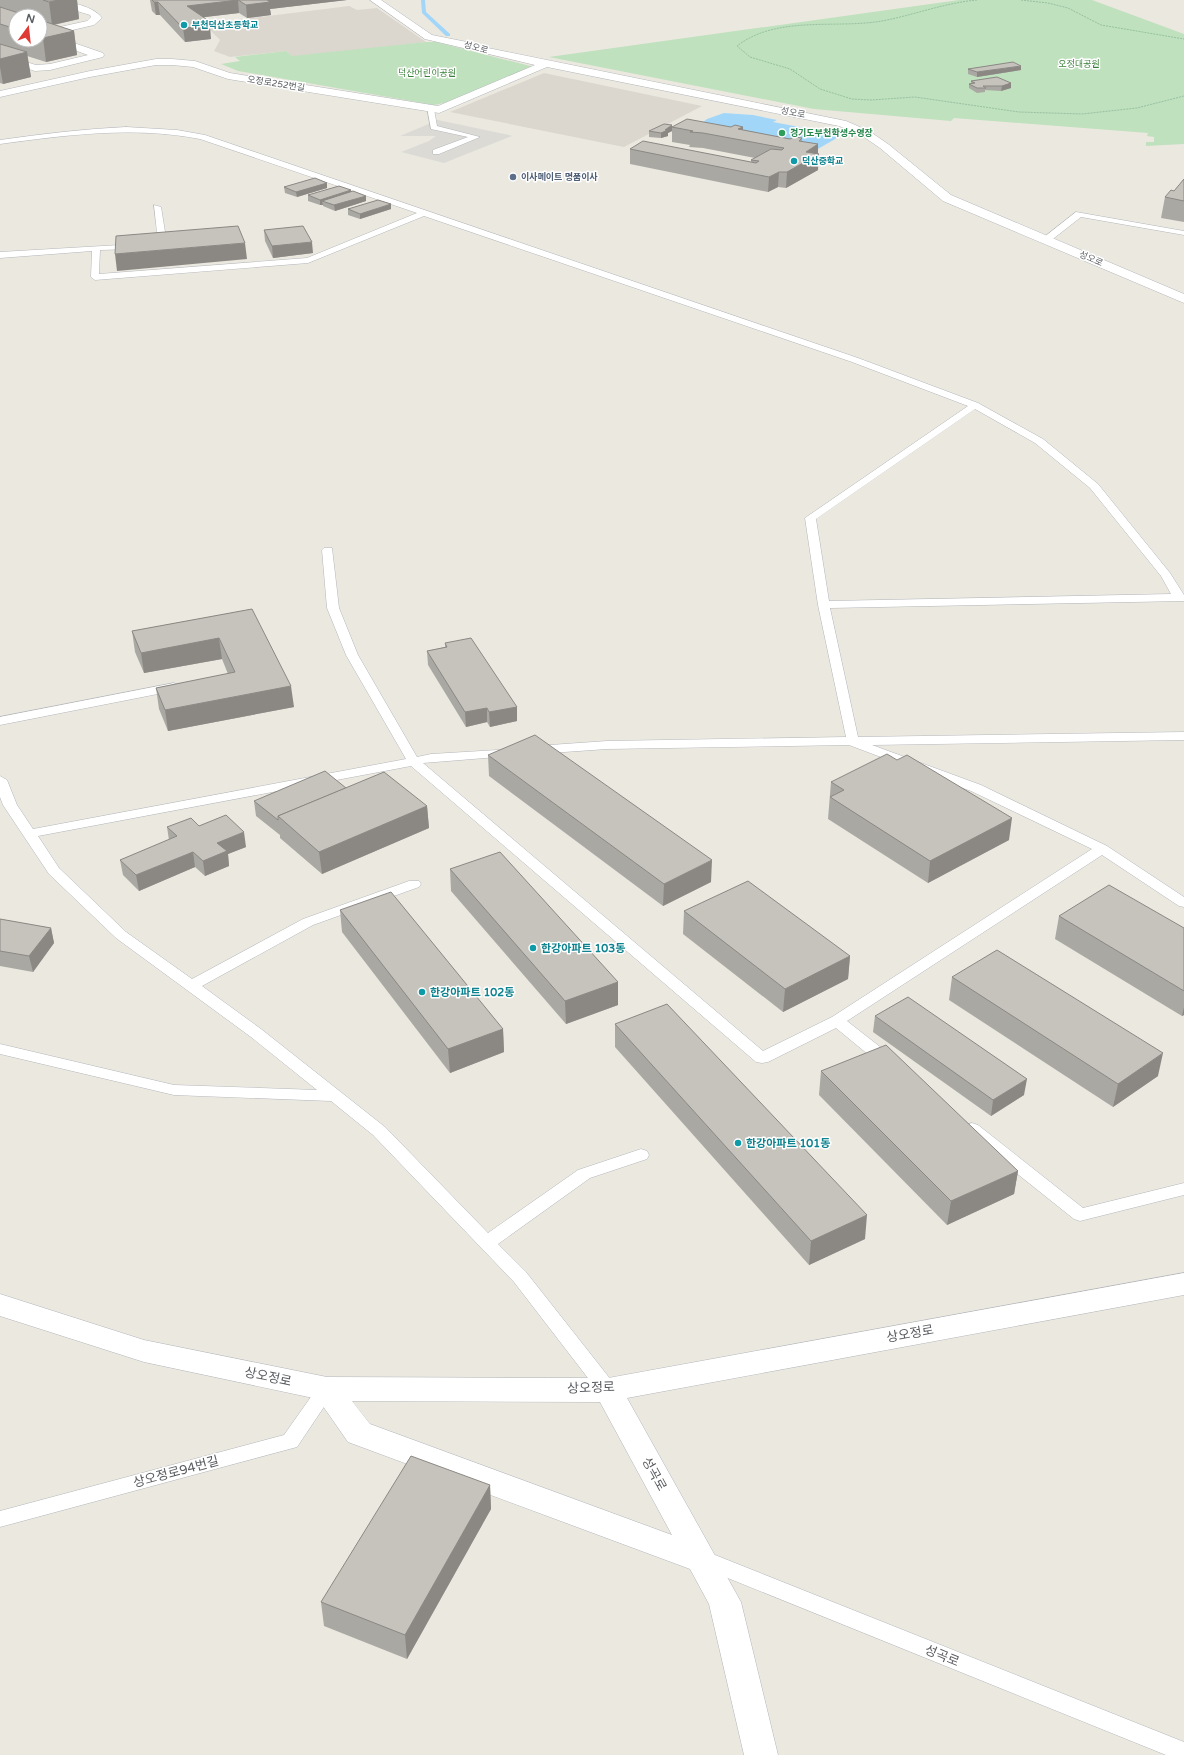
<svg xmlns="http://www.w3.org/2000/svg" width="1184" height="1755" viewBox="0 0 1184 1755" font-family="'Varela Round','Noto Sans KR',sans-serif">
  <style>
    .industrial { fill: #dcdad5 }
    .education { fill: #dbd7ce }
    .green { fill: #bfe1bd }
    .water { fill: #a2d6f9 }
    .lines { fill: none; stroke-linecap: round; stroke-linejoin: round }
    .stream { fill: #a2d6f9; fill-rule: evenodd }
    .lane-casing { stroke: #b3b6ba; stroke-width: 1 }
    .street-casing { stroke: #b3b6ba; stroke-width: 1 }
    .secondary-casing { stroke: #b2b5ba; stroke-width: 1 }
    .path { stroke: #97c1a1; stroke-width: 1; stroke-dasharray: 2 1; stroke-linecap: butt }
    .lane { fill: #fff; fill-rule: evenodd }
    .street { fill: #fff; fill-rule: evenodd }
    .secondary { fill: #fff; fill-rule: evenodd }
    .wall { fill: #aaa8a3; fill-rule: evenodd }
    .shaded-wall { fill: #8b8884 }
    .building { fill: #c6c3bd; stroke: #8b8884 }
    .culture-dot { fill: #0f9aa8; stroke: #fff; stroke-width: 1.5 }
    .leisure-dot { fill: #2e9e5b; stroke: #fff; stroke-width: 1.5 }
    .service-dot { fill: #5c6f8a; stroke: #fff; stroke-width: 1.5 }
    .labels { text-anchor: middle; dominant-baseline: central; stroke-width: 3; stroke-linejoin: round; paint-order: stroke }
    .far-culture-label { font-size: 9px; font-weight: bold; fill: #0d838f; stroke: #fff; text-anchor: start }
    .far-street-label { font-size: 9px; fill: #595c60; stroke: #fff }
    .far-park-label { font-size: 9px; fill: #397f39; stroke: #fff }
    .far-leisure-label { font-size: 9px; font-weight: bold; fill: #27864d; stroke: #fff; text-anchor: start }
    .far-service-label { font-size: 9px; font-weight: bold; fill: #4e5e75; stroke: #fff; text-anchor: start }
    .culture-label { font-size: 11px; font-weight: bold; fill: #0d838f; stroke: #fff; text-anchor: start }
    .near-street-label { font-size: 13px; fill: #595c60; stroke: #fff }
  </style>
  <rect width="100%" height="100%" fill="#ebe8e0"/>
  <polygon class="industrial" points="438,120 509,135 512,136 444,163 401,152 429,141 436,136 400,136"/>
  <g class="education">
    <polygon points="349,6 357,10 377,8 426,42 294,58 286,51 230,57 214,51 220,40 204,24"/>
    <polygon points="544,73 702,106 624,147 450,112"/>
  </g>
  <g class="green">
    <polygon points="959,0 1092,0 1184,34 1184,144 1146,146 1146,142 1154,142 1154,137 1147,136 1148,133 954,118 951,121 814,109 549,57"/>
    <polygon points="426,42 436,42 534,67 444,103 434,105 256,74 238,71 221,64 240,61 235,57 286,51 292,56"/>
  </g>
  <polygon class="water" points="724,113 753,115 777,120 773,122 842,135 811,153 697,127 707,119"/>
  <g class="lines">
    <polygon class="stream" points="421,0 425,0 426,12 450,34 450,36 446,36 422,13"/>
    <defs>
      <g id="lane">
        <polygon points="427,107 434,109 437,126 480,137 439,154 433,154 433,150 468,137 431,129"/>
        <path d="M126,127L177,130L205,135L858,358L978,403L1043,439L1098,484L1170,573L1184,595V601L830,608L858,737L1184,732V740L872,745L981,785L1107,846L1184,897V907L1179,906L1102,855L847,1021L893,1057L895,1061L893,1065L887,1066L881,1065L836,1028L768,1062L762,1063L756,1062L411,766L38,836L59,868L126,932L192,979L303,919L409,881H419L421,884L419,887L313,925L202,986L261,1029L385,1127L488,1233L578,1170L641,1149L647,1151L649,1155L647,1159L590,1178L498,1244L526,1272L615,1385L617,1390L615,1395L608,1397L601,1395L514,1282L373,1135L331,1101L174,1095L0,1054V1044L174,1085L317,1090L251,1037L116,938L49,874L3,805L0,797V776L7,780L17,805L33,829L406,759L346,655L327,608L322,550L324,548H332L339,608L358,655L417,757L431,754L515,749L516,752L515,755L510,756L423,763L763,1051L832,1017L1092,849L971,791L849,745L607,749L536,754L530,750L536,746L607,741L846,737L818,605L805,518L968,406L852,362L424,216L308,263L95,280L91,277L92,251L0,258V252L137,244L138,246L134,249L100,250L99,274L307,258L417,213L200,139C133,126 67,135 0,144V140C42,134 84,129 126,127ZM975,409L1035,443L1090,488L1161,576L1171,594L829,601L816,519Z"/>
        <polygon points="154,205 161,207 167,244 166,246 157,246 153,244 158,242"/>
        <polygon points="1076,212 1184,231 1184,235 1081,217 1049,242 1043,242 1043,238"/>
        <polygon points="174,683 180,687 178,690 0,725 0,717"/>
        <polygon points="972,1123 978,1125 1083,1208 1184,1183 1184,1195 1080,1221 1074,1219 966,1133 964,1129 966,1125"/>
        <polygon points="327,1382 334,1384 336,1389 297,1447 0,1527 0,1511 284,1435 320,1384"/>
        <polygon points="705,1551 1184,1742 1184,1755 1166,1755 698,1566 695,1560 698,1554"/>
      </g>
      <g id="street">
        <path d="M45,0C61,0 92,4 102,18L94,25L51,35L103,53L104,55L103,57L50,70L35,71L0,60V54L36,65L50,64L88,55L44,39L40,35V28L46,30L87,21L91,17L90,15L47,2Z"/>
        <polygon points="370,0 381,0 432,35 467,42 483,47 846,121 869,131 888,144 951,195 1184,294 1184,303 943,201 880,148 861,135 839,126 547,67 439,113 228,79 193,67 172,65 156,65 90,77 0,97 0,91 90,71 156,59 172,59 195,61 230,73 438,106 535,65 425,39"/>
      </g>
      <path id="secondary" d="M1184,1273V1295L627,1398L741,1602L778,1755H744L709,1604L690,1569L348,1442L318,1399L144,1362L0,1316V1294L144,1340L327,1377L608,1378ZM352,1401L600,1402L672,1535L370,1424Z"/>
    </defs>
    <use href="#lane" class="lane-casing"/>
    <use href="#street" class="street-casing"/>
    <use href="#secondary" class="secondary-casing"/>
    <g class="path">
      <path d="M977,0C944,3 914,15 882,21C835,29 777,15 737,46L750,57L790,69L820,89L852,99L871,100L915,97L1019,112L1082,114L1137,108L1184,96"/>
      <polyline points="1021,0 1048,3 1068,8 1101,25 1184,39"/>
    </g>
    <use href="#lane" class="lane"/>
    <use href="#street" class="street"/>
    <use href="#secondary" class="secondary"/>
  </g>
  <g class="wall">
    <path d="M0,0H77L79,19L54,25L74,31L77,55L46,62L27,56L31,77L3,84L0,83ZM16,16H40V40H16Z"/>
    <polygon points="150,0 347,0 270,9 271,15 247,18 239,13 204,17 211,39 185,42 160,15 156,15 152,11"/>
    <polygon points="968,69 1021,70 977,77 968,74"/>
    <polygon points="971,81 1011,83 1011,88 1001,91 985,90 985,92 977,93 969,88 969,84 971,83"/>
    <polygon points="672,127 743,127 743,130 790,139 802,138 802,142 818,154 818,170 786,188 778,187 768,192 630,164 630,149 751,162 751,160 755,158 703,148 689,147 690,145 672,142 672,131 668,133 668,136 661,138 649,137 649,131"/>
    <polygon points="1184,179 1184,222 1161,218 1165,197 1174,191"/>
    <polygon points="327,183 327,188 297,197 285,193 284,187"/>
    <polygon points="308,195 366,201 335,211 323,206 323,205 320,205 308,201"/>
    <polygon points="348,209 391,209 360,219 348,215"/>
    <polygon points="264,230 313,253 273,258 265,241"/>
    <polygon points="252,609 294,707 168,731 159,709 156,688 228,674 222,659 144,673 135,652 132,631"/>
    <polygon points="445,643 517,707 517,721 490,727 487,722 466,727 428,665 427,651 445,647"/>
    <polygon points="488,755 711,882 663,906 489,776"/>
    <polygon points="897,760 1009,840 928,883 828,819 831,782"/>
    <polygon points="346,788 427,806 429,828 322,874 280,838 280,835 256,816 254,801"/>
    <polygon points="199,826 246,847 228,854 229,866 205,876 195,867 139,891 123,875 120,860 169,840 167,827"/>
    <polygon points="450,869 618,982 618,1005 566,1024 451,891"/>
    <polygon points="340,910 503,1029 504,1052 450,1073 342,932"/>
    <polygon points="684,911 850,956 848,979 783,1012 683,934"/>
    <polygon points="1059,916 1184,928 1184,1015 1182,1016 1055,939"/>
    <polygon points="0,919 51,928 54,943 33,972 0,966"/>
    <polygon points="952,977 1158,1076 1113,1107 949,1000"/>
    <polygon points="875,1016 1024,1095 991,1116 873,1032"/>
    <polygon points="615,1024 865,1239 809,1265 615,1047"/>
    <polygon points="821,1071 1018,1171 1014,1194 947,1225 819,1095"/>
    <polygon points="490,1485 491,1509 407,1659 324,1626 321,1602"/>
  </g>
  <g class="shaded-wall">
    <polygon points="58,0 77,0 79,19 52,25 49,2"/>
    <polygon points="238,0 239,13 189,19 187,6"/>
    <polygon points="263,0 347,0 270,9 271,15 247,18 246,5"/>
    <polygon points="154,2 158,2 160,15 156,15"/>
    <polygon points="210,26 211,39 185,42 183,28"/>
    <polygon points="74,31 77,55 46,62 43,38"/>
    <polygon points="27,52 31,77 3,84 0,67 0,59"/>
    <polygon points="1021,66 1021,70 977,77 977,72"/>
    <polygon points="1011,83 1011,88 1001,91 1002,86"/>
    <polygon points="672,125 672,131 668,133 668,136 661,138 661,133"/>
    <polygon points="743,127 743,140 738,129"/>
    <polygon points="818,144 818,155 819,154 818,170 786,188 787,172 806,152"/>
    <polygon points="779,172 778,187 768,192 769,177"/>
    <polygon points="327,183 327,188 297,197 296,192"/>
    <polygon points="351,190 351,196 322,201 323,205 320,205 320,200"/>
    <polygon points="366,196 366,201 335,211 334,205"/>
    <polygon points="391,204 391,209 360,219 360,214"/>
    <polygon points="312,242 313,253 273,258 272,246"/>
    <polygon points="245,243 247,259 117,271 115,254"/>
    <polygon points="219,638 222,659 144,673 141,653"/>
    <polygon points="291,686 294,707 168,731 165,710"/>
    <polygon points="517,707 517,721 490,727 489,712"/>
    <polygon points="487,708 487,722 466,727 465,712"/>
    <polygon points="427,806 429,828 322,874 319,852"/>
    <polygon points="1012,818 1009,840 928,883 930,861"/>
    <polygon points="244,832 246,847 228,854 229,866 205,876 203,861 217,843"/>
    <polygon points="193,852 195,867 139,891 136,875"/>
    <polygon points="712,860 711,882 663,906 664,884"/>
    <polygon points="51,928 54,943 33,972 29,956"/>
    <polygon points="850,956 848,979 783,1012 785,989"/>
    <polygon points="618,982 618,1005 566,1024 565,1001"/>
    <polygon points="1184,1007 1184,1015 1182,1016"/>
    <polygon points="503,1029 504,1052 450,1073 448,1049"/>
    <polygon points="1163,1053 1158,1076 1113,1107 1118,1084"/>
    <polygon points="1027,1079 1024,1095 991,1116 993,1100"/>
    <polygon points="1018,1171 1014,1194 947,1225 951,1201"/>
    <polygon points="867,1215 865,1239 809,1265 811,1241"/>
    <polygon points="490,1485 491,1509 407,1659 405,1635"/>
  </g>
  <g class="building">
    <polygon points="43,0 58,0 49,2"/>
    <polygon points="152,0 238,0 187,6 206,19 210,26 183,28 158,2 154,2"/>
    <polygon points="238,0 267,0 270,2 246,5"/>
    <polygon points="0,7 28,16 16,16 16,29 0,24"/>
    <polygon points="40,20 74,31 43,38 40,37"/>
    <polygon points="0,44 27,52 0,59"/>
    <polygon points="1013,62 1021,66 977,72 968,69"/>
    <polygon points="997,77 1011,83 1002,86 983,86 986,88 977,88 969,84 975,83 971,81"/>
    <polygon points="687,119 731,127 735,125 743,127 738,129 790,139 794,137 802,138 799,141 818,144 806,152 819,154 787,172 779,172 769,177 630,149 643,141 756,163 759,161 751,160 771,149 782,150 784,148 703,133 690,132 693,131 672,127"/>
    <polygon points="664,124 672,125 665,130 668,130 661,133 649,131"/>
    <polygon points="315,178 327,183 296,192 284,187"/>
    <polygon points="1184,179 1184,201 1165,197 1171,190 1174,191"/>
    <polygon points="339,186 351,190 320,200 308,195"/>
    <polygon points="353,191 366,196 334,205 322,201"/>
    <polygon points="378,200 391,204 360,214 348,209"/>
    <polygon points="238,226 245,243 115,254 116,236"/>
    <polygon points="303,226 312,242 272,246 264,230"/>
    <polygon points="252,609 291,686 165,710 156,688 235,672 219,638 141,653 132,631"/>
    <polygon points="471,638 517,707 489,712 487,708 465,712 427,651 447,647 445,643"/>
    <polygon points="535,735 712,860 664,884 488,755"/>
    <polygon points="887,754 897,760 907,755 1012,818 930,861 830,797 844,790 831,782"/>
    <polygon points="325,771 346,788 278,816 278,820 254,801"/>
    <polygon points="384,772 427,806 319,852 278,816"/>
    <polygon points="226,815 244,832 217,843 227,851 203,861 193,852 136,875 120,860 177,836 167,827 191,818 199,826"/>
    <polygon points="500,852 618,982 565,1001 450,869"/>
    <polygon points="748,881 850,956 785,989 684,911"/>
    <polygon points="1109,885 1184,928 1184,991 1059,916"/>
    <polygon points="391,892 503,1029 448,1049 340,910"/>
    <polygon points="0,919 51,928 29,956 0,951"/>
    <polygon points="997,950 1163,1053 1118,1084 952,977"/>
    <polygon points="908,997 1027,1079 993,1100 875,1016"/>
    <polygon points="667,1004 867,1215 811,1241 615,1024"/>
    <polygon points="886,1045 1018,1171 951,1201 821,1071"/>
    <polygon points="411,1456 490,1485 405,1635 321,1602"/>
  </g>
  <g class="culture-dot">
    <circle cx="184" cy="25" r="4"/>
    <circle cx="794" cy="161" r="4"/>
    <circle cx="533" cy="948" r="4"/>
    <circle cx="422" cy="992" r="4"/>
    <circle cx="738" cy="1143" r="4"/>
  </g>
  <circle class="leisure-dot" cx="782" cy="133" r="4"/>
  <circle class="service-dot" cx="513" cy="177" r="4"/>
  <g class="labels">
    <g class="far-culture-label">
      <text x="192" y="25">부천덕산초등학교</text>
      <text x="802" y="161">덕산중학교</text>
    </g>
    <g class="far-street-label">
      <text transform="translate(476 48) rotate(16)">성오로</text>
      <text transform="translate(276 84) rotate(9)">오정로252번길</text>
      <text transform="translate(793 113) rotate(11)">성오로</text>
      <text transform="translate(1091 259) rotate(23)">성오로</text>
    </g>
    <g class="far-park-label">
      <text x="1079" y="64">오정대공원</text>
      <text x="427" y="73">덕산어린이공원</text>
    </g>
    <g class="far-leisure-label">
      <text x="790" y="133">경기도부천학생수영장</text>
    </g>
    <g class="far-service-label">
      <text x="521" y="177">이사메이트 명품이사</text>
    </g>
    <g class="culture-label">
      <text x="541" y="948">한강아파트 103동</text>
      <text x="430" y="992">한강아파트 102동</text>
      <text x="746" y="1143">한강아파트 101동</text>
    </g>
    <g class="near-street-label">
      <text transform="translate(910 1334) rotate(-10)">상오정로</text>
      <text transform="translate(268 1377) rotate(12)">상오정로</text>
      <text transform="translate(591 1388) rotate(-2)">상오정로</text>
      <text transform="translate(176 1472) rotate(-15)">상오정로94번길</text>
      <text transform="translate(654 1474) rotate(61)">성곡로</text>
      <text transform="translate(942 1656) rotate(22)">성곡로</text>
    </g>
  </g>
  <g transform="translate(28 28) rotate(15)"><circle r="19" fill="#ffffff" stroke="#bdbebf"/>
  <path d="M0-3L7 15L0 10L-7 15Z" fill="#dd3b34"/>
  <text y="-6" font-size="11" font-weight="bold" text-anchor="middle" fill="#595c60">N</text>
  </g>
</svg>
